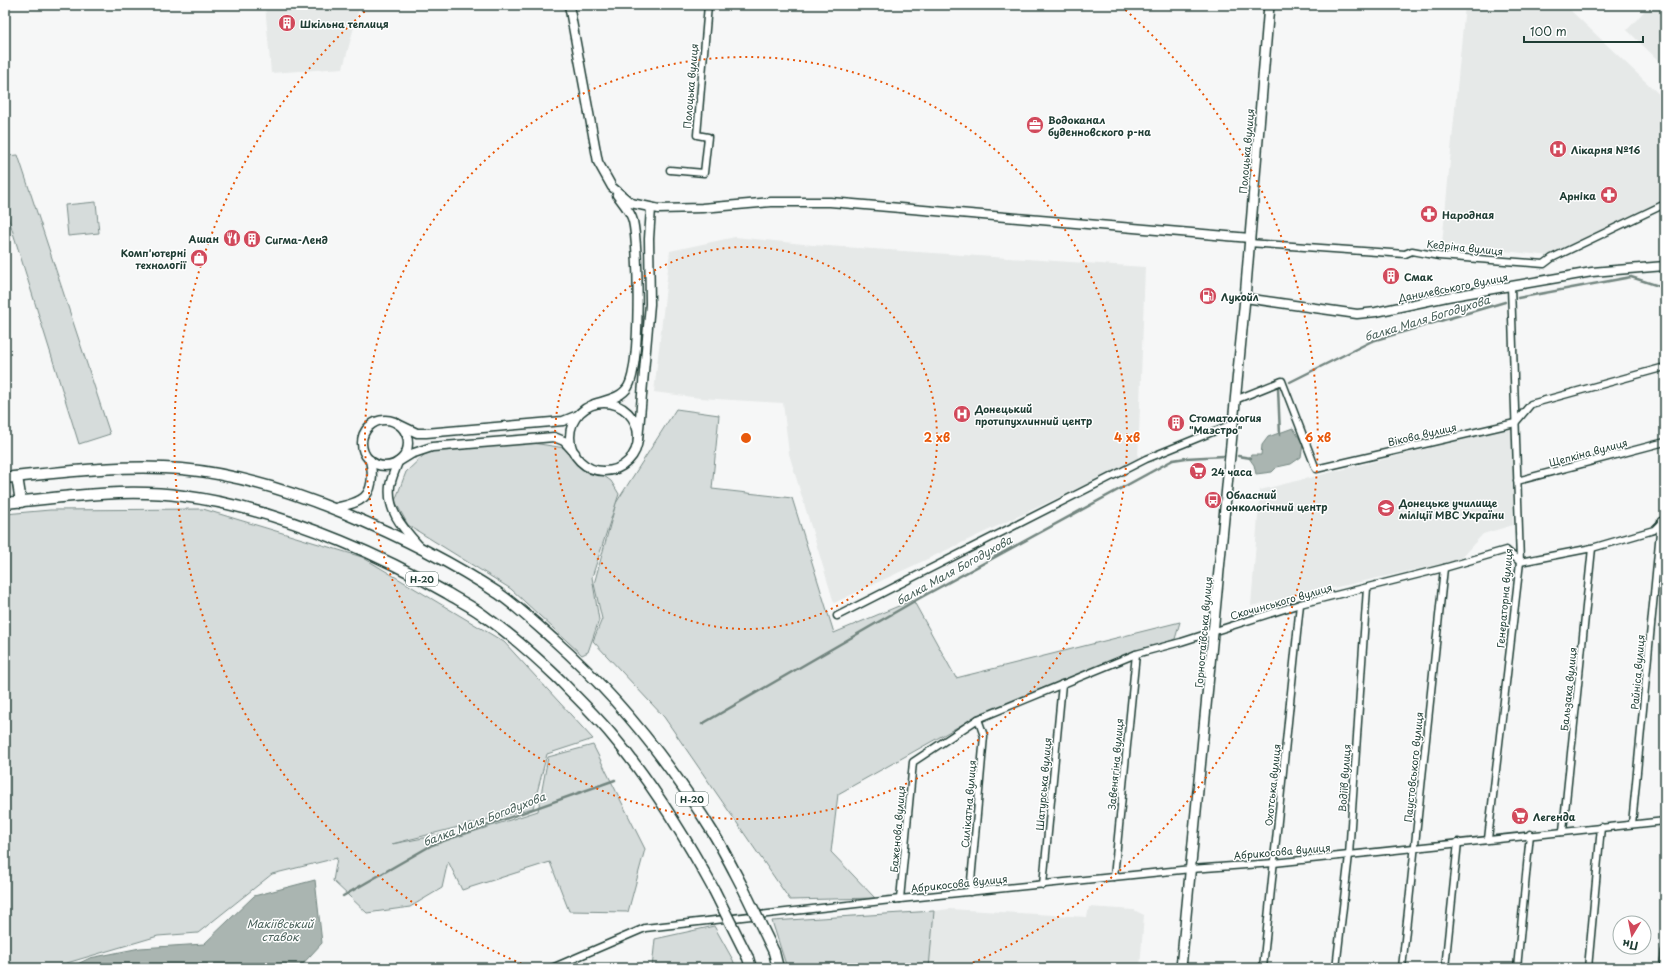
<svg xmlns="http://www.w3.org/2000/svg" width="1670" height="973" viewBox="0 0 1670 973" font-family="'Playpen Sans',sans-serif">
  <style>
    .built { fill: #e6e9e8 }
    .green { fill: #d6dcdb; stroke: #7a8c88 }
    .water { fill: #aab5b1; stroke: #72857f }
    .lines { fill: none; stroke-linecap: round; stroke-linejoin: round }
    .stream { stroke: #72857f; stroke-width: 2.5 }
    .minor-casing { stroke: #1f3d34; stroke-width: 9 }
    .tertiary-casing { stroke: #1f3d34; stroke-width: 11 }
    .secondary-casing { stroke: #1f3d34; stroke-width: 12 }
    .primary-casing { stroke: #1f3d34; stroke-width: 13 }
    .minor { stroke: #fff; stroke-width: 6 }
    .tertiary { stroke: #fff; stroke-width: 8 }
    .secondary { stroke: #fff; stroke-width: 9 }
    .primary { stroke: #fff; stroke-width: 10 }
    .primary-bridge-casing { stroke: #1f3d34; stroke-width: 13; stroke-linecap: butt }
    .primary-bridge { stroke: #fff; stroke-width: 10 }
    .ring { fill: none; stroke: #e8590c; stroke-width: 2; stroke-dasharray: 2 4 }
    .labels { text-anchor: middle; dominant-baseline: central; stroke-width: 3; stroke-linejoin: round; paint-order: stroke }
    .shield { fill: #fff; stroke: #627771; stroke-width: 1 }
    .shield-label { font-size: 9px; font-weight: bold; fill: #1f3d34 }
    .poi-label { font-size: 10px; font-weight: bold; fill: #1f3d34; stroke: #fff; text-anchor: start }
    .street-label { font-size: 10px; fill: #1f3d34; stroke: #fff }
    .water-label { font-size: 11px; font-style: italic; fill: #49615a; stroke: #fff }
    .centre { fill: #e8590c; stroke: #fff; stroke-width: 2 }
    .ring-label { font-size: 12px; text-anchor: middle; font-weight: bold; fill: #e8590c; stroke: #fff; stroke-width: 3; stroke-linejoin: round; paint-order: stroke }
  </style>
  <rect width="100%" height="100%" fill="#f6f7f7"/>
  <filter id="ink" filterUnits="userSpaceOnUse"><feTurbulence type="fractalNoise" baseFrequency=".025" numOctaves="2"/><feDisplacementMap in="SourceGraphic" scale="8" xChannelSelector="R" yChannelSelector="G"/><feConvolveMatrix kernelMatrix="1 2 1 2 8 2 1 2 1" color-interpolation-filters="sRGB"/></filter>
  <g filter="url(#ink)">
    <g class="built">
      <polygon points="265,5 360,5 343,68 271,73"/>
      <polygon points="1465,5 1546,5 1568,8 1665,100 1665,199 1559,257 1442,244"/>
      <polygon points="1650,5 1665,5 1665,67 1627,30"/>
      <polygon points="735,237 813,245 1145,267 1138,460 834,603 789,454 783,403 700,398 654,392 670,251"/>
      <polygon points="1514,427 1513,525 1483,534 1459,560 1251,606 1260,490"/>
      <polygon points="1089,907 1134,910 1144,915 1140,968 929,968 934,911 949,909 1087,917"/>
    </g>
    <g class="green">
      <polygon points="18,155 110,434 79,444 5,207 5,156"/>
      <polygon points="96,202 99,233 68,236 65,205"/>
      <polygon points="676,409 719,415 712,489 792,498 834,633 913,600 956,678 1180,622 1175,639 979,715 838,794 831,852 875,898 790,900 664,717 593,641 602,619 594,584 616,503"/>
      <polygon points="513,440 565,448 611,481 619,494 592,577 599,620 588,652 582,655 511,589 408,525 395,501 406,472 427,452"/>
      <polygon points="203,509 362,557 504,642 593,739 547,754 533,808 392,844 455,832 454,838 538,811 548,757 593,745 645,849 628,912 569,911 550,862 462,890 448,861 442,888 410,907 367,913 333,881 337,858 272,874 198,933 158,936 50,968 5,968 5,514 50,510"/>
      <polygon points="934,911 929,968 787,968 772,921"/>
      <polygon points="714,926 733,960 736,968 652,968 655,939"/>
    </g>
    <g class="water">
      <polygon points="1293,428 1303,444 1301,457 1291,464 1277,467 1272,472 1256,474 1254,465 1249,458 1251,455 1261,455 1262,445 1268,437"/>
      <polygon points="315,880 322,943 299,968 69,968 90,958 140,948 204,944 254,896"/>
    </g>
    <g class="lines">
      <g class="stream">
        <polyline points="1518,298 1631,277 1665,288"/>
        <polyline points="1290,382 1372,341 1505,302"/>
        <polyline points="1278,388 1280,435"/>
        <polyline points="1238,456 1251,458"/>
        <polyline points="702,724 918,599 1173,460 1186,458 1224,456"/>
        <polyline points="343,896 432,845 615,780"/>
      </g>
      <defs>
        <g id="minor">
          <polyline points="670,170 704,173 708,137 697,135 708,5"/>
          <polyline points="1249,243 1405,254 1412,251 1439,256 1544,264 1552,258 1665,204"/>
          <polyline points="1235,400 1282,381 1316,469 1515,423 1531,404 1665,367"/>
          <polyline points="1517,481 1665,442"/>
          <polyline points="837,616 1146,459 1232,424"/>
          <polyline points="1632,824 1661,521"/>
          <polyline points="1563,831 1592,548"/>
          <polyline points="1488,839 1520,562 1511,286"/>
          <polyline points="1114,877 1136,654"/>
          <polyline points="1043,885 1062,684"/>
          <polyline points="970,892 984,736 978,719"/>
          <polyline points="900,899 913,762 978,719 1136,654 1181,642 1300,604 1444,568 1506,550 1520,562 1592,548 1654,530 1665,519"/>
          <polyline points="552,968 645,928 900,899 1191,869 1274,863 1665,821"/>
          <polyline points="1263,968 1300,604"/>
          <polyline points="1336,968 1349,855 1367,588"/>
          <polyline points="1402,968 1444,568"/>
          <polyline points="1445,968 1458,842"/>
          <polyline points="1517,968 1530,834"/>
          <polyline points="1588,968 1601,827"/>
          <polyline points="1663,968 1665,951"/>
        </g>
        <g id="tertiary">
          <polyline points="569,5 598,162 612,187 631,203 659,209 702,208 771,202 830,202 1250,238"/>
          <polyline points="1245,298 1357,314 1376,312 1447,297 1592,272 1665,266"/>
          <circle cx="604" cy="437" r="34"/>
          <path d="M594,404C606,400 621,398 628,387C641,365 639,248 633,221C631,212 622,202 617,195"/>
          <circle cx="385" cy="443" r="23"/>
          <polyline points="396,423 417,433 426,433 563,421 578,415"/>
          <polyline points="638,440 650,304 649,239 651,208"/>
          <path d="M333,509C341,506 352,505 360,500C374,493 373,473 370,460"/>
          <path d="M419,546C404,529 387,512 390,486C391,479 395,470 398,462L411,454L432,447L554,437L564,441L575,453"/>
        </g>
        <polyline id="secondary" points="1181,968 1245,298 1269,5"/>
        <g id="primary">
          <polyline points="17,477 21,502"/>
          <path d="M5,478C63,472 124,464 182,469C238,474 293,492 344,513C397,535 450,561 498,593C518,607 536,624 554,640C617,696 671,764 715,836C725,853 734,871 743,888"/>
          <path d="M5,503C61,497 127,488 183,496C238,503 290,520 341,541C378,556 412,573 447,593C460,601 475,608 487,618C513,636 537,658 560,680C577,698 595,715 611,734C651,781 684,835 714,890"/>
          <polyline points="774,952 778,968"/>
          <polyline points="748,958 751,968"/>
        </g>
      </defs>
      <use href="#minor" class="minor-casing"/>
      <use href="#tertiary" class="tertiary-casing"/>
      <use href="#secondary" class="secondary-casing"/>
      <use href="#primary" class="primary-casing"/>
      <use href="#minor" class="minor"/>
      <use href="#tertiary" class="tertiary"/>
      <use href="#secondary" class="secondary"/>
      <use href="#primary" class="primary"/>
      <defs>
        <g id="primary-bridge">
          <polyline points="743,888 774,952"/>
          <polyline points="714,890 748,958"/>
        </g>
      </defs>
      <use href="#primary-bridge" class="primary-bridge-casing"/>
      <use href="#primary-bridge" class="primary-bridge"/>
    </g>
  </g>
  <g class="ring">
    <circle cx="746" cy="438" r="191"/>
    <circle cx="746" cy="438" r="381"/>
    <path d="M527 966A572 572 0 0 1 371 6M1121 6A572 572 0 0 1 965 966"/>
  </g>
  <defs>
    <symbol id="building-disc" viewBox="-11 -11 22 22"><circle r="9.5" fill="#d1495b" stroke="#fff"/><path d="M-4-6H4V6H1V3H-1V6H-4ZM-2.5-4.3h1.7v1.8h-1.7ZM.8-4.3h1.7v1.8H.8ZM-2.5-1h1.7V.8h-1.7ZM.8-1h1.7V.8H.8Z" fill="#fff"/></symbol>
    <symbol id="office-disc" viewBox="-11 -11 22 22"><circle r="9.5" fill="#d1495b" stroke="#fff"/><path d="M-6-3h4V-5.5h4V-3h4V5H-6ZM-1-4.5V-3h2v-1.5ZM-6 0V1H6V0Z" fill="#fff"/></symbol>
    <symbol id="hospital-disc" viewBox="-11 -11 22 22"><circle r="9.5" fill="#d1495b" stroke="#fff"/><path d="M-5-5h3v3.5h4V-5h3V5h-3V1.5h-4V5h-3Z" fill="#fff"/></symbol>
    <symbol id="pharmacy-disc" viewBox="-11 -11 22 22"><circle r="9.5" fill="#d1495b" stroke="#fff"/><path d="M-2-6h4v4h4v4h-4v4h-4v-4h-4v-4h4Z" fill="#fff"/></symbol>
    <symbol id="restaurant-disc" viewBox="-11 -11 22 22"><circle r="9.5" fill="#d1495b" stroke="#fff"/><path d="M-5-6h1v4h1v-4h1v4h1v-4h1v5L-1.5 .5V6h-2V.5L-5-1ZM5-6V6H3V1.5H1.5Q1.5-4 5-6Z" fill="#fff"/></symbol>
    <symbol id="shop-disc" viewBox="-11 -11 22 22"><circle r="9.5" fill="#d1495b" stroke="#fff"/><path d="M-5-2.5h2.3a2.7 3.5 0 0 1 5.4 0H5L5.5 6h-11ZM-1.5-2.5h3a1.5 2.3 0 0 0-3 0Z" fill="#fff"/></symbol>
    <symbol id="fuel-disc" viewBox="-11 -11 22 22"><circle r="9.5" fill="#d1495b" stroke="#fff"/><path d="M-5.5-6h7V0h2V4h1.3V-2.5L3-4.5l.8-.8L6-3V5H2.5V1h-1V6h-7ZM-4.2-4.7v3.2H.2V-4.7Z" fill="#fff"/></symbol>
    <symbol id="supermarket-disc" viewBox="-11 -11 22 22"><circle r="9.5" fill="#d1495b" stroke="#fff"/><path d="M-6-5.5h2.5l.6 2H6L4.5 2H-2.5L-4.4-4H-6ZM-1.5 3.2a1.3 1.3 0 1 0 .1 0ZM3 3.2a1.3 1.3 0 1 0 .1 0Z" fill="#fff"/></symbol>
    <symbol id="bus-disc" viewBox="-11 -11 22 22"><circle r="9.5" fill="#d1495b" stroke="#fff"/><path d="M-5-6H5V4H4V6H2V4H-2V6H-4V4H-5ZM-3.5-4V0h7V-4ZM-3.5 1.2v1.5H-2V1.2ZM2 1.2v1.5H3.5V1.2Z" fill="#fff"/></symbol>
    <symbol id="university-disc" viewBox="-11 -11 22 22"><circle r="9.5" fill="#d1495b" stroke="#fff"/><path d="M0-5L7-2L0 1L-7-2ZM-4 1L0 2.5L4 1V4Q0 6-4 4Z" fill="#fff"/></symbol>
  </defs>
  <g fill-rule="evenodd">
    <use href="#building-disc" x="277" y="13" width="20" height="20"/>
    <use href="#office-disc" x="1025" y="115" width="20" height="20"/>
    <use href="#hospital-disc" x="1548" y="139" width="20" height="20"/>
    <use href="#pharmacy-disc" x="1599" y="185" width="20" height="20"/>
    <use href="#pharmacy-disc" x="1419" y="204" width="20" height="20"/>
    <use href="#restaurant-disc" x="222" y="228" width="20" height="20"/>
    <use href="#building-disc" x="242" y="229" width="20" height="20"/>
    <use href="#shop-disc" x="189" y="248" width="20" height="20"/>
    <use href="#building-disc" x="1381" y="266" width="20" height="20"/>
    <use href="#fuel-disc" x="1198" y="286" width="20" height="20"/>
    <use href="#hospital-disc" x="952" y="404" width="20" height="20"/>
    <use href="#building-disc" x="1166" y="413" width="20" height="20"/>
    <use href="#supermarket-disc" x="1188" y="461" width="20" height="20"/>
    <use href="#bus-disc" x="1203" y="490" width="20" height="20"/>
    <use href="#university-disc" x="1376" y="498" width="20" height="20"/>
    <use href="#supermarket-disc" x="1510" y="806" width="20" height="20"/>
  </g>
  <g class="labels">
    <g class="shield">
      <rect x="406" y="572" width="32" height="14" rx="3"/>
      <rect x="676" y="792" width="32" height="14" rx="3"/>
    </g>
    <g class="shield-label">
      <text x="422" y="579">Н-20</text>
      <text x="692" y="799">Н-20</text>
    </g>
    <g class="poi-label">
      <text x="300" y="23">Шкільна теплиця</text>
      <text x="1048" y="119">Водоканал<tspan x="1048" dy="12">буденновского р-на</tspan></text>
      <text x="1571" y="149">Лікарня №16</text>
      <text x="1596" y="195" text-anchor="end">Арніка</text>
      <text x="1442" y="214">Народная</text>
      <text x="219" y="238" text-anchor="end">Ашан</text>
      <text x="265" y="239">Сигма-Ленд</text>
      <text x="186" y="252" text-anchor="end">Комп'ютерні<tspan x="186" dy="12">технології</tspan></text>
      <text x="1404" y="276">Смак</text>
      <text x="1221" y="296">Лукойл</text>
      <text x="975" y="408">Донецький<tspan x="975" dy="12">протипухлинний центр</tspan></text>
      <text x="1189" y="417">Стоматология<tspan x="1189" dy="12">"Маэстро"</tspan></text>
      <text x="1211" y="471">24 часа</text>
      <text x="1226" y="494">Обласний<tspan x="1226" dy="12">онкологічний центр</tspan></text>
      <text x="1399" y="502">Донецьке училище<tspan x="1399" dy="12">міліції МВС України</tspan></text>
      <text x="1533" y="816">Легенда</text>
    </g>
    <g class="street-label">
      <text transform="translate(690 86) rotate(-85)">Полоцька вулиця</text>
      <text transform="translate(1246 151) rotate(-85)">Полоцька вулиця</text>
      <text transform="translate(1465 247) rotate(6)">Кедріна вулиця</text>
      <text transform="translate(1453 287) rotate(-11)">Данилевського вулиця</text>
      <text transform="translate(1422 434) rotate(-13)">Вікова вулиця</text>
      <text transform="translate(1588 452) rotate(-15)">Щепкіна вулиця</text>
      <text transform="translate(1504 598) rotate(-85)">Генераторна вулиця</text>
      <text transform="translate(1281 601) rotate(-16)">Скочинського вулиця</text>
      <text transform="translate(1203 632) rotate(-85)">Горностаївська вулиця</text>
      <text transform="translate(1637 672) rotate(-85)">Райніса вулиця</text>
      <text transform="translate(1568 689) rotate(-84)">Бальзака вулиця</text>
      <text transform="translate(1115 764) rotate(-85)">Завенягіна вулиця</text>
      <text transform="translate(1413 767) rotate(-84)">Паустовського вулиця</text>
      <text transform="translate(1344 778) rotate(-86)">Водіїв вулиця</text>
      <text transform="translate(1043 784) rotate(-85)">Шатурська вулиця</text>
      <text transform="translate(1272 785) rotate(-84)">Охотська вулиця</text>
      <text transform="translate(968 804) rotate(-85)">Силікатна вулиця</text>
      <text transform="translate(897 829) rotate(-85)">Баженова вулиця</text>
      <text transform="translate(1282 851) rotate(-5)">Абрикосова вулиця</text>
      <text transform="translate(959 883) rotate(-6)">Абрикосова вулиця</text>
    </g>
    <g class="water-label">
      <text transform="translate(1427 318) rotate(-17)">балка Маля Богодухова</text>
      <text transform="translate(954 570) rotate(-29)">балка Маля Богодухова</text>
      <text transform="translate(484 819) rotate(-21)">балка Маля Богодухова</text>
      <text x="280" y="923">Макіївський<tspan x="280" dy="13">ставок</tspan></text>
    </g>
  </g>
  <circle cx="746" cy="438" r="6" class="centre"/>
  <g class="ring-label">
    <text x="937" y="442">2 хв</text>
    <text x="1127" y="442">4 хв</text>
    <text x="1318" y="442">6 хв</text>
  </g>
  <rect width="1670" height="973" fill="none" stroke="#fff" stroke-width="20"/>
  <rect x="10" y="10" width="1650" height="953" fill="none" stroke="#1f3d34" stroke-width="1.5" filter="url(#ink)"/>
  <g transform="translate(1632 935) rotate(190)"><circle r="19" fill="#ffffff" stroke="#a5b1ae"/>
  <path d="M0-3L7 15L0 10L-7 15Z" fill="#d1495b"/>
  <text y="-6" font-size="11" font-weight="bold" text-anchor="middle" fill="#1f3d34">Пн</text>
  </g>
  <path d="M1524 36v6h119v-6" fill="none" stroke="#1f3d34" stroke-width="2"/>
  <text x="1530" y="36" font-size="12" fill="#1f3d34" stroke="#ffffff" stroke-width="3" paint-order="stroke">100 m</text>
</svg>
